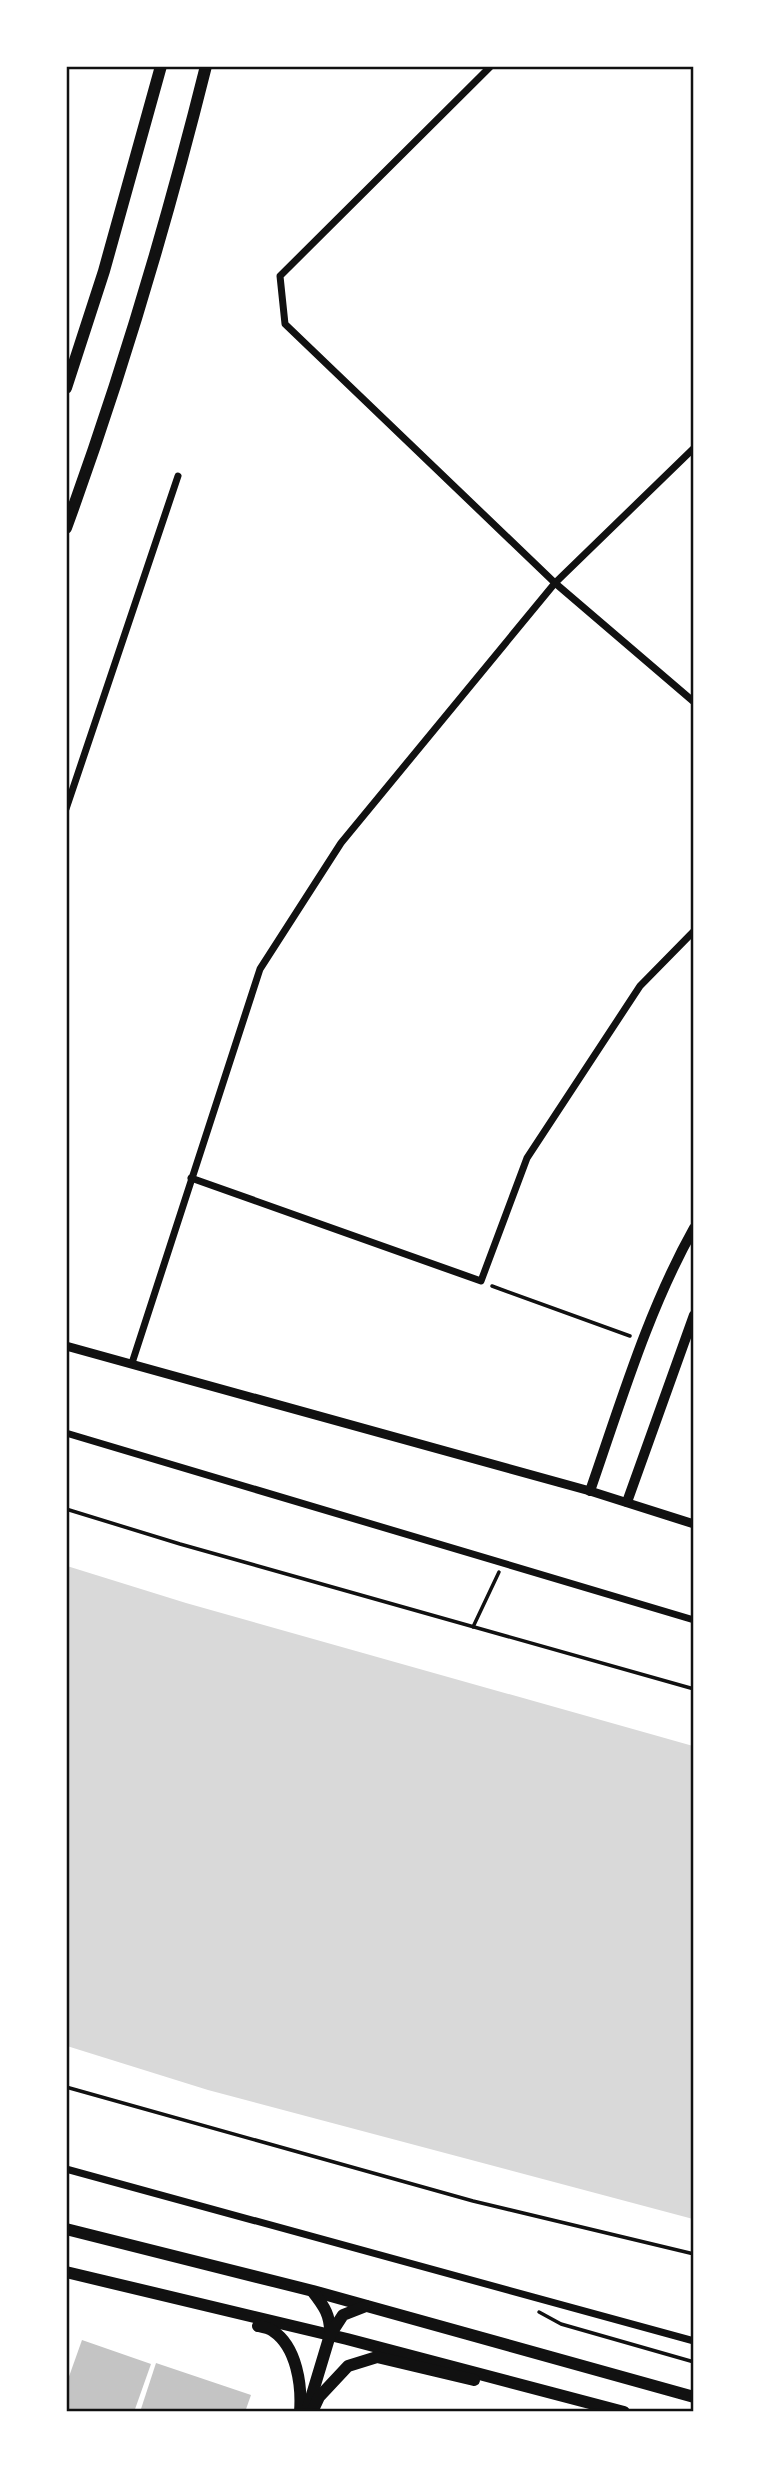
<svg xmlns="http://www.w3.org/2000/svg" width="760" height="2478" viewBox="0 0 760 2478" font-family="'Playfair Display',serif">
  <style>
    .water { fill: #d9d9d9 }
    .building { fill: #c4c4c4 }
    .lines { fill: none; stroke-linecap: round; stroke-linejoin: round }
    .path { stroke: #111; stroke-width: 3.5 }
    .minor { stroke: #111; stroke-width: 7 }
    .tertiary { stroke: #111; stroke-width: 9 }
    .secondary { stroke: #111; stroke-width: 10 }
    .trunk { stroke: #111; stroke-width: 12 }
    .motorway { stroke: #111; stroke-width: 12 }
    .neatline { fill: none; stroke: #111; stroke-width: 2.5 }
  </style>
  <rect width="100%" height="100%" fill="#fff"/>
  <polygon class="water" points="67,1566 186,1603 693,1746 693,2219 208,2090 67,2046"/>
  <g class="building">
    <polygon points="82,2340 151,2364 134,2412 66,2412 66,2385"/>
    <polygon points="156,2363 251,2395 245,2412 140,2412"/>
  </g>
  <g class="lines">
    <g class="path">
      <polyline points="492,1286 630,1336"/>
      <polyline points="66,1509 180,1544 694,1689"/>
      <polyline points="473,1627 499,1572"/>
      <polyline points="66,2087 473,2201 694,2254"/>
      <polyline points="539,2312 561,2324 694,2362"/>
    </g>
    <g class="minor">
      <polyline points="491,66 280,276 285,324 555,583 694,702"/>
      <polyline points="66,809 178,476"/>
      <polyline points="191,1178 481,1281 527,1158 640,986 694,931"/>
      <polyline points="132,1363 260,969 341,843 555,583 694,448"/>
      <polyline points="66,1433 694,1620"/>
      <polyline points="66,2169 694,2341"/>
    </g>
    <polyline class="tertiary" points="66,1346 590,1491 694,1524"/>
    <g class="secondary">
      <path d="M590,1491C621,1402 648,1310 694,1228"/>
      <polyline points="627,1502 694,1315"/>
    </g>
    <g class="trunk">
      <polyline points="66,2229 313,2291 694,2397"/>
      <polyline points="66,2272 347,2339 624,2412"/>
      <path d="M313,2292C324,2306 331,2316 330,2335"/>
      <path d="M258,2326C263,2327 269,2328 273,2331C297,2347 302,2386 300,2412"/>
      <polyline points="308,2408 330,2335 343,2315 366,2306"/>
      <polyline points="312,2412 319,2397 348,2366 377,2357 474,2380"/>
    </g>
    <g class="motorway">
      <polyline points="66,388 104,271 161,66"/>
      <path d="M66,528C121,377 167,222 206,66"/>
    </g>
  </g>
  <rect width="760" height="2478" fill="none" stroke="#ffffff" stroke-width="136"/>
  <rect x="68" y="68" width="624" height="2342" class="neatline"/>
</svg>
